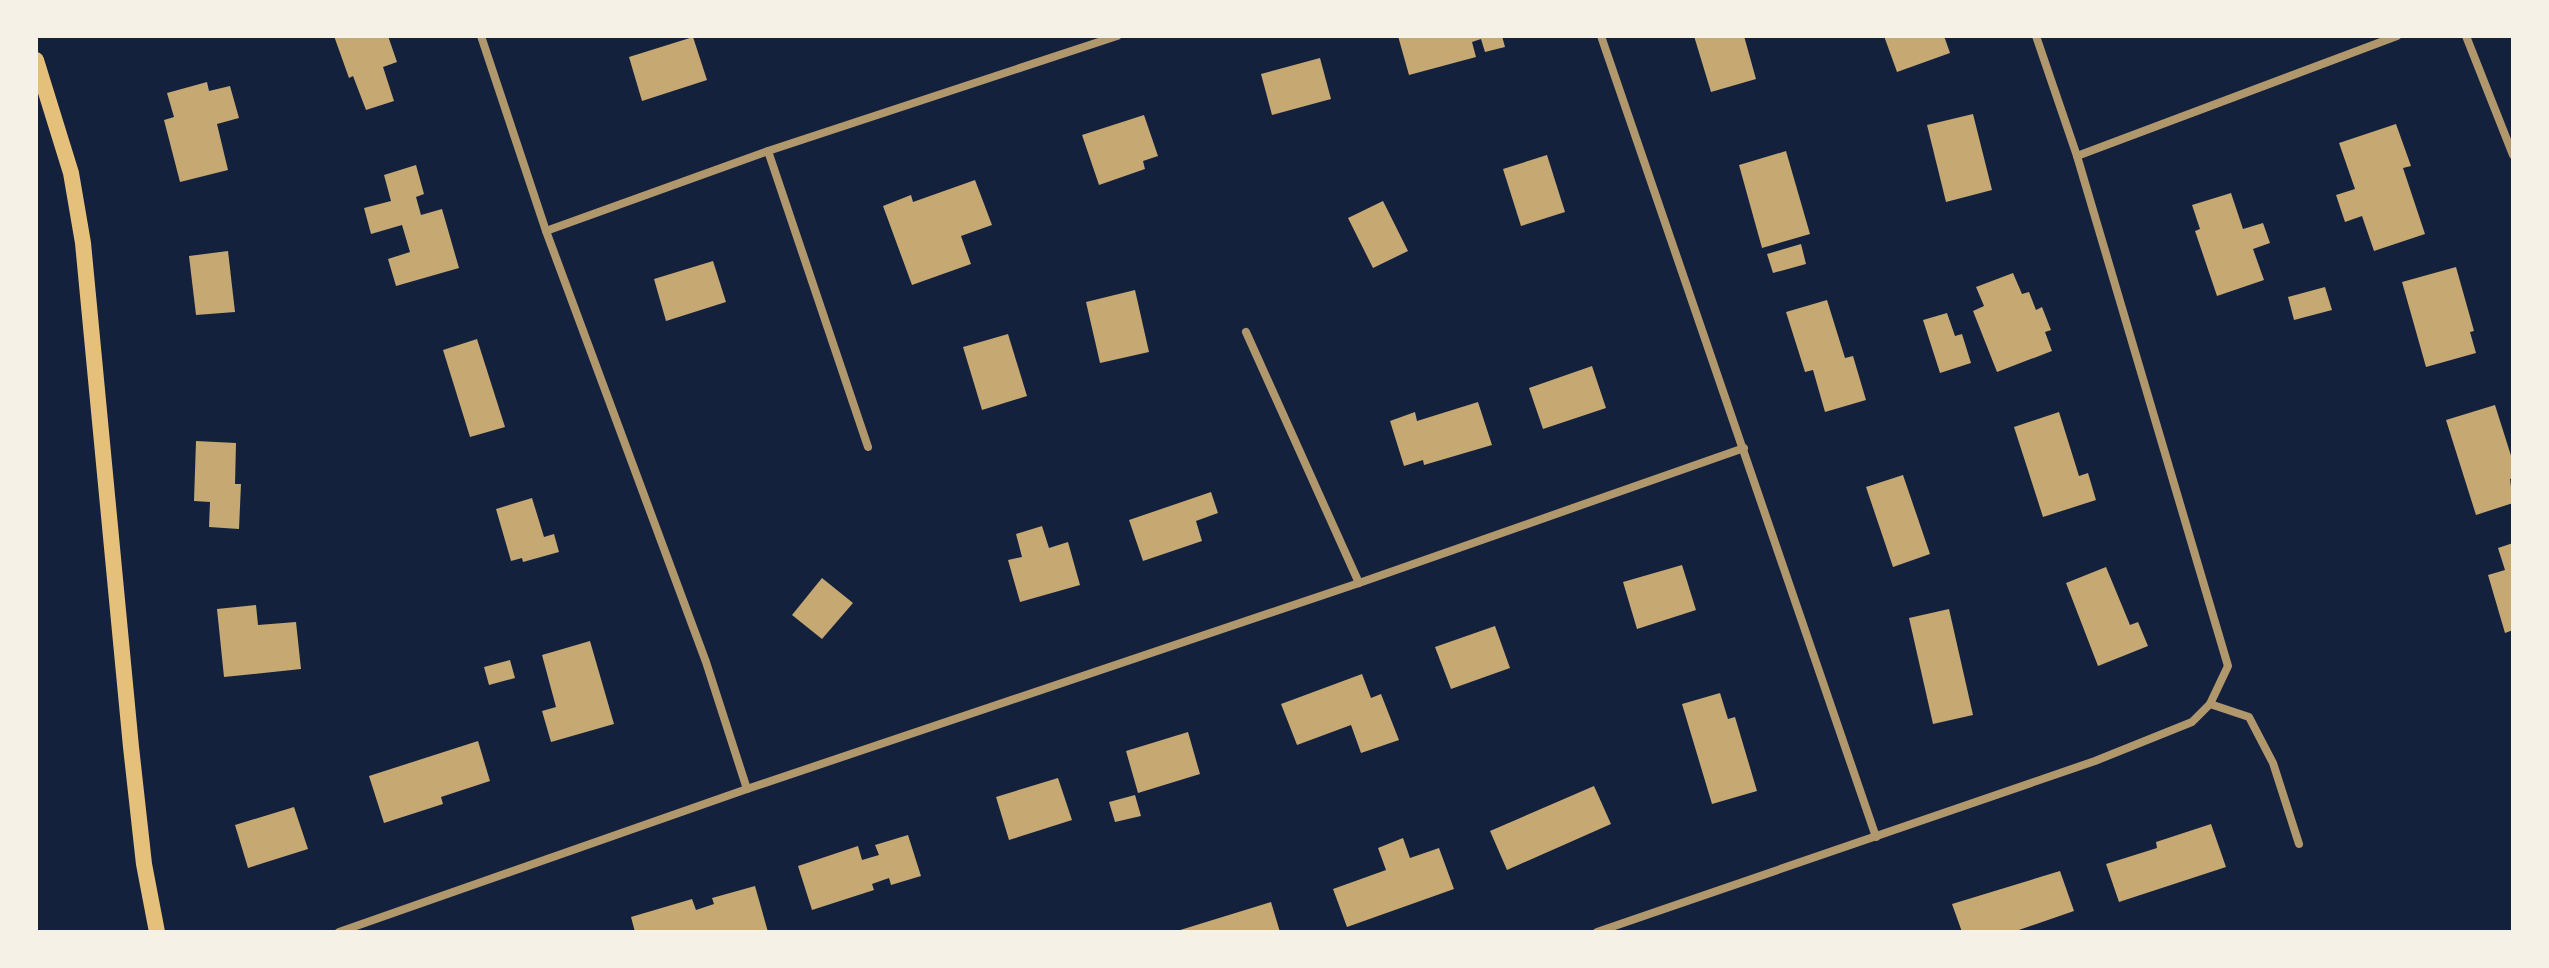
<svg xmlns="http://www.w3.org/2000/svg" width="2549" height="968" viewBox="0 0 2549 968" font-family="Bitter,serif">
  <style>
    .building { fill: #c6a872 }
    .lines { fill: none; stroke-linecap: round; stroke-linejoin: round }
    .minor { stroke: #b1986c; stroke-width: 8 }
    .secondary { stroke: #e5c07b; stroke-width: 16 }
  </style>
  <rect width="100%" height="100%" fill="#14213d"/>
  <g class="building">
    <polygon points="334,36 388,36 397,62 383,67 394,101 366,110 353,76 349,78"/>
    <polygon points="1398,36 1502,36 1505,47 1485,52 1481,39 1472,42 1476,57 1409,75"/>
    <polygon points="1694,36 1744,36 1756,79 1711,92"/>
    <polygon points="1884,36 1944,36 1950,53 1897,72"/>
    <polygon points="693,37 707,80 642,101 629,57"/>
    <polygon points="1320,58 1331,99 1272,115 1261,74"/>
    <polygon points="207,82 209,91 230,86 239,118 217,124 228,170 180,182 164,120 174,117 167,93"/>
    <polygon points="1973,114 1992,190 1946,202 1927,125"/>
    <polygon points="1144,115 1158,156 1143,161 1145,169 1099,185 1082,135"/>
    <polygon points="2396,124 2411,166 2403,168 2425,234 2374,251 2362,216 2345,222 2336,195 2355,189 2339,143"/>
    <polygon points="1786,151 1810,234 1762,248 1739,165"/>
    <polygon points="1547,155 1565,212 1521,226 1503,169"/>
    <polygon points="416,165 424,194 416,197 421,215 442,209 459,268 396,286 388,259 410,252 402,225 371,234 364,208 391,201 384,175"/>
    <polygon points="975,180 992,225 961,236 971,264 912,285 883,206 911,195 913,202"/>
    <polygon points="2231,193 2243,229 2263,223 2270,243 2253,249 2264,280 2217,296 2195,231 2200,229 2192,205"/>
    <polygon points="1383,201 1408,251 1373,268 1348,218"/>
    <polygon points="1801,244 1806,264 1773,273 1767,254"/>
    <polygon points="228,251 235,312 196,315 189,256"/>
    <polygon points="713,261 726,302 666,321 654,279"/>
    <polygon points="2456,267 2474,331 2470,332 2476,353 2426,367 2402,282"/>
    <polygon points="2013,273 2022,294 2029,292 2036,310 2042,307 2051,330 2045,332 2052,351 1997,372 1973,311 1984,306 1976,287"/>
    <polygon points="2325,287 2332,310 2294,320 2288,297"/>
    <polygon points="1135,290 1149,352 1100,363 1086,302"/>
    <polygon points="1827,300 1845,358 1853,356 1866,400 1825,412 1813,370 1805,372 1786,312"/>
    <polygon points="1947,313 1955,336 1962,334 1971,363 1940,373 1923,320"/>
    <polygon points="1008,334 1027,396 982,410 963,347"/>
    <polygon points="477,339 505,427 470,437 443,350"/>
    <polygon points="1592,366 1606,408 1543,429 1529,388"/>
    <polygon points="1478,402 1492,445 1424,465 1423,460 1404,466 1390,421 1415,412 1417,421"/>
    <polygon points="2495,405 2513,462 2513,478 2510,479 2513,503 2476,515 2446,420"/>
    <polygon points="2059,412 2079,476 2088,473 2096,500 2043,517 2014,427"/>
    <polygon points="196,441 236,443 235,484 241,484 239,529 209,527 210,502 194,501"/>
    <polygon points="1903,475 1930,554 1893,567 1866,487"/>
    <polygon points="1211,492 1218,513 1196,521 1202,541 1143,561 1129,520"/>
    <polygon points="532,498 544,537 554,534 559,552 523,562 522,558 511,561 496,509"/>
    <polygon points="1042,526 1049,548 1068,542 1080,585 1020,602 1008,560 1022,557 1016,534"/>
    <polygon points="2513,543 2513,630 2505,633 2488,575 2505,570 2498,548"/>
    <polygon points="1682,565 1696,610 1637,629 1623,582"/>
    <polygon points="2106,567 2130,625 2138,622 2148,646 2098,666 2066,583"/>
    <polygon points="822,578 853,603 822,639 792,615"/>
    <polygon points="256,605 258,625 296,622 301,669 224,677 217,609"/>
    <polygon points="1949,609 1973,715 1933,724 1909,618"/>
    <polygon points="1495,626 1510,668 1451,689 1435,647"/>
    <polygon points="590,641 614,724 551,742 542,711 556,707 542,655"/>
    <polygon points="510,660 515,678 489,685 484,667"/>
    <polygon points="1362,674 1371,698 1381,694 1399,740 1361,753 1351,725 1297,745 1281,704"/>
    <polygon points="1720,693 1728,719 1735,717 1757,791 1712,804 1682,704"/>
    <polygon points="1188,732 1200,774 1138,793 1126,751"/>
    <polygon points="478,741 490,781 441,797 443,804 384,823 369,776"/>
    <polygon points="1058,778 1072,820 1009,840 996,797"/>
    <polygon points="1594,786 1611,824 1507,870 1490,831"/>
    <polygon points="1135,795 1141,816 1115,822 1109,802"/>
    <polygon points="294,807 308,849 248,868 235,825"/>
    <polygon points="2211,824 2226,867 2119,902 2106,864 2157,848 2156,842"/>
    <polygon points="908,835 921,876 891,885 889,878 872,884 874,890 812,910 798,866 858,846 862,860 879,855 875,845"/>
    <polygon points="1403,838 1410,858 1439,848 1454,889 1347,927 1333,889 1386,870 1378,848"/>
    <polygon points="2060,871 2074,911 2013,932 1962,932 1952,904"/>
    <polygon points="755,886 768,932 635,932 631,917 692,899 696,910 714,904 712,898"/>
    <polygon points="1271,902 1280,932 1177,932 1177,931"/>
  </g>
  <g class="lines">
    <g class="minor">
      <polyline points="481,36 546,231 706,662 747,789"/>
      <polyline points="1601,36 1876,837"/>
      <polyline points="2036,36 2077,156 2228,666 2210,704 2249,717 2273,763 2299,844"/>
      <polyline points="2466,36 2513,155"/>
      <polyline points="768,151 868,447"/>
      <polyline points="2077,156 2397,36"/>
      <polyline points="546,231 768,151 1117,36"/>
      <polyline points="1246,332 1359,583"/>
      <polyline points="339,932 747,789 1359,583 1744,448"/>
      <polyline points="1597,932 2095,761 2192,722 2210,704"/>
    </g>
    <polyline class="secondary" points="36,60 71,173 83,243 131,747 144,864 157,932"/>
  </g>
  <rect width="2549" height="968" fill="none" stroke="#f6f1e7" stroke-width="76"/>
</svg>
